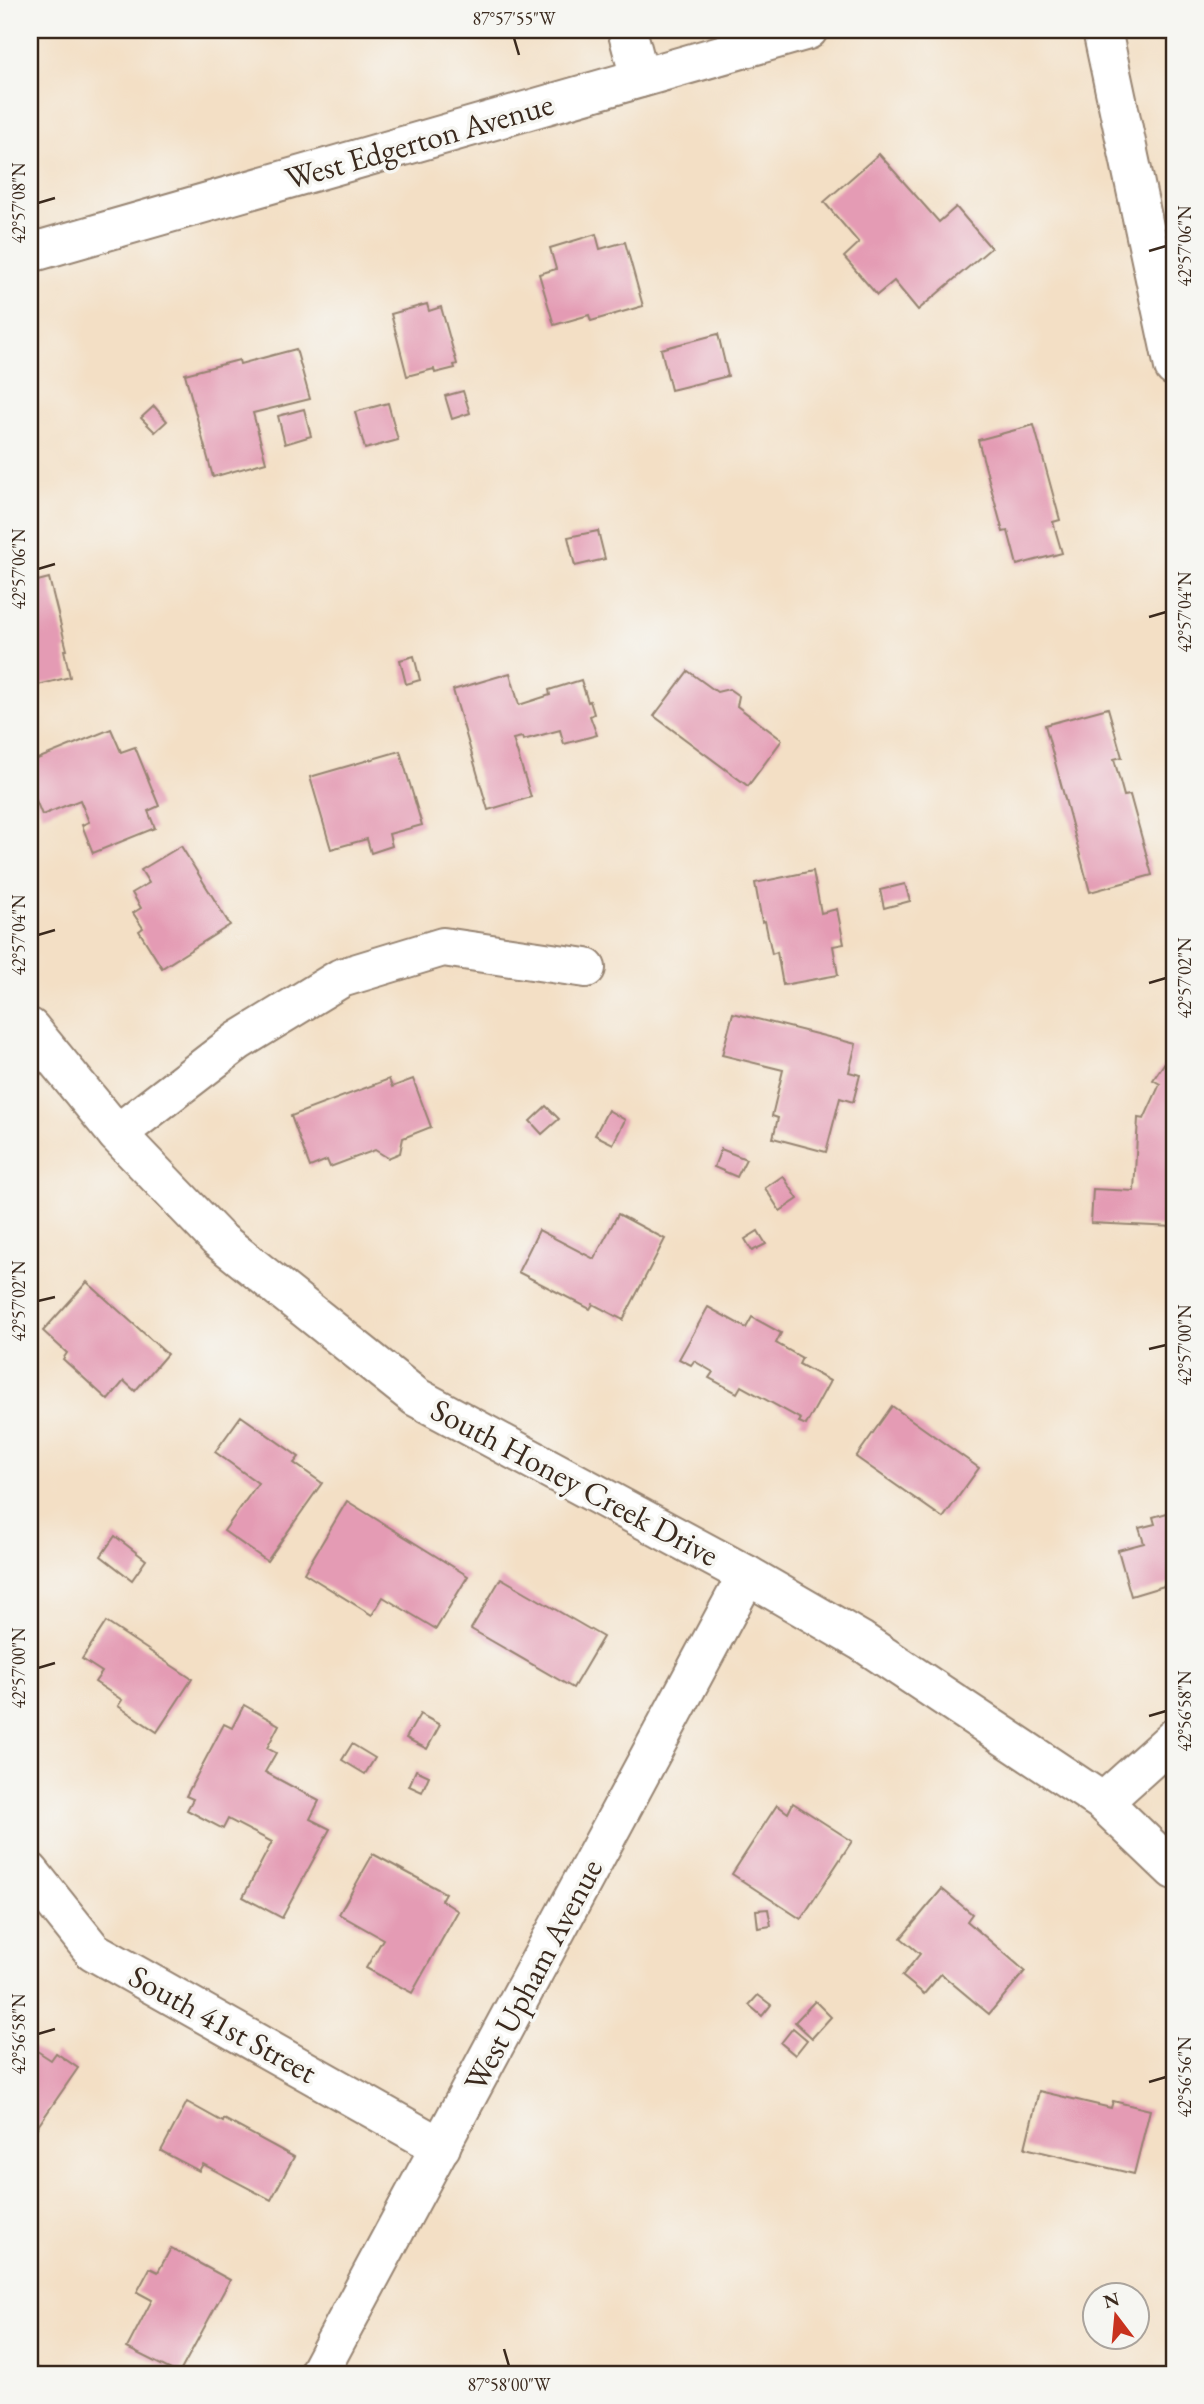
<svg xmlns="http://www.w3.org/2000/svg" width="1204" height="2404" viewBox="0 0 1204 2404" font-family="'EB Garamond',serif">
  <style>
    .building { fill: #e49bb4 }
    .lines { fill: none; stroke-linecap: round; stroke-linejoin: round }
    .minor-casing { stroke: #978472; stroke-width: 42 }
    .minor { stroke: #fff; stroke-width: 38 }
    .ticks { fill: none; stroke: #3b2a1e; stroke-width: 2.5 }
    .labels { text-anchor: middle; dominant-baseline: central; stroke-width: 7; stroke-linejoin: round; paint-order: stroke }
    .street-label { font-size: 32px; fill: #3b2a1e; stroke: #f6f6f2 }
    .neatline { fill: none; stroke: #3b2a1e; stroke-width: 2.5 }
    .ticks-label { font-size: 18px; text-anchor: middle; fill: #3b2a1e }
  </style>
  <rect width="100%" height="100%" fill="#f6f6f2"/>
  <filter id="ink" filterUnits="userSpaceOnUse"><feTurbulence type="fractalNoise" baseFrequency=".0143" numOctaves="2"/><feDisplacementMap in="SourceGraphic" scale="14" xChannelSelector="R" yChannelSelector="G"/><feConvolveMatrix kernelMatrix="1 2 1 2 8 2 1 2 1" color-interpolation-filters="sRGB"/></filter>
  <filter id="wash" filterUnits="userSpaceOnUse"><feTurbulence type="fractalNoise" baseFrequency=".00686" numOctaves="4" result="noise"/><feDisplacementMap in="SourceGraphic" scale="28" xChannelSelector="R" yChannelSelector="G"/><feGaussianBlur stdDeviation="1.57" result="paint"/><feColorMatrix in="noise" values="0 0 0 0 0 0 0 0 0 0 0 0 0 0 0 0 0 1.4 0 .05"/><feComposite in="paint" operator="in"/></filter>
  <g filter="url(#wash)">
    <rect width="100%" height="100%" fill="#f3dfc5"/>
    <g id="blocks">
      <g class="building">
        <polygon points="879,154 939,222 956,207 991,248 918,310 894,281 877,295 844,257 859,243 824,202"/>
        <polygon points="596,234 600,249 625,242 643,306 591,321 589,315 554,325 539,274 556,269 550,248"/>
        <polygon points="427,304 429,311 441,307 457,364 454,365 455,368 435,373 434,369 407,376 391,314"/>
        <polygon points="718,334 728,376 671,390 661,349"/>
        <polygon points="296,349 310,399 253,413 266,462 213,477 185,374 239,360 240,364"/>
        <polygon points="463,391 470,413 452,419 445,396"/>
        <polygon points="388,403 398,440 365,449 355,412"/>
        <polygon points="154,406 167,421 155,432 141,418"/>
        <polygon points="304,409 311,436 285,444 278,416"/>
        <polygon points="1034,425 1060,520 1053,522 1062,553 1017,565 1008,531 1003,532 978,440"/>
        <polygon points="598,531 605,559 575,566 568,537"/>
        <polygon points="49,578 67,650 64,650 70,677 30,687 30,583"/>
        <polygon points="414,656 420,680 406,684 400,660"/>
        <polygon points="688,671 717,692 729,689 739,696 737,706 782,740 748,786 654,716"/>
        <polygon points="510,673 519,705 550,695 549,690 581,680 588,702 590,701 594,714 590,716 597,735 564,744 560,730 523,740 522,737 513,739 531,797 488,810 453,690"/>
        <polygon points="1108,708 1122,757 1114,759 1124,796 1130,795 1152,875 1090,892 1045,725"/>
        <polygon points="111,729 121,752 135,747 159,806 148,811 155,828 93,853 82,825 89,822 80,800 42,815 30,786 30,762"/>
        <polygon points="400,751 422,825 389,834 392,846 371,853 367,839 331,849 310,777"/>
        <polygon points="181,846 230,925 162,968 139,931 143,928 133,913 141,908 132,893 149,883 141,870"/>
        <polygon points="813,871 821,913 837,909 844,944 833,946 838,975 783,985 777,952 772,954 765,921 762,922 755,883"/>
        <polygon points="905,884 910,901 884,908 880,890"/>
        <polygon points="733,1013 856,1044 849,1072 860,1075 853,1102 840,1098 826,1152 773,1138 778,1118 772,1116 783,1070 722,1055"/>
        <polygon points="1174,1049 1174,1227 1091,1223 1093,1189 1134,1191 1138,1118 1144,1119 1160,1084 1153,1080"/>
        <polygon points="389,1079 392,1087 413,1079 431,1127 403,1138 400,1153 388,1158 375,1150 330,1167 327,1160 310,1167 291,1116"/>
        <polygon points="546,1106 559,1119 542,1134 530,1121"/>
        <polygon points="608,1110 625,1120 613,1144 595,1135"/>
        <polygon points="721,1149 746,1159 737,1177 714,1167"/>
        <polygon points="783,1176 798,1199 780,1211 765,1188"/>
        <polygon points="618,1214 665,1239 623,1320 593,1304 590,1309 518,1272 539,1230 594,1259"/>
        <polygon points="758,1231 766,1244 752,1251 745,1239"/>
        <polygon points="87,1282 167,1354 135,1391 124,1381 108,1400 63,1359 67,1353 43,1331"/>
        <polygon points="708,1307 746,1328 752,1317 781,1333 776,1343 802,1358 799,1364 830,1381 806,1425 799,1422 801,1419 741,1386 737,1393 709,1378 713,1372 694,1361 691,1365 679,1359"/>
        <polygon points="892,1406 979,1468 943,1518 856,1457"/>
        <polygon points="241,1416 299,1457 294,1463 322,1483 267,1561 224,1531 258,1483 215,1452"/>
        <polygon points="347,1501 468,1576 436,1629 383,1597 372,1615 304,1573"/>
        <polygon points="1174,1511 1174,1583 1131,1596 1118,1550 1144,1543 1139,1528 1155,1524 1153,1517"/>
        <polygon points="115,1536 146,1560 132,1580 101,1556"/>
        <polygon points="501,1578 603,1637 573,1688 471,1629"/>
        <polygon points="106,1622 192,1679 157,1732 118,1706 122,1700 95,1682 102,1672 82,1659"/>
        <polygon points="244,1705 279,1725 267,1748 276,1753 265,1772 319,1801 310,1819 330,1829 282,1918 243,1897 272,1842 228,1819 223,1829 187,1810 193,1799 186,1796 224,1724 232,1728"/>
        <polygon points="420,1714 440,1725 427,1749 406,1738"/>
        <polygon points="352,1744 375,1758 365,1774 342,1760"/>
        <polygon points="416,1770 429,1776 422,1792 409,1786"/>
        <polygon points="793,1803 852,1841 801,1919 732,1874 777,1805 788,1813"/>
        <polygon points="373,1854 445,1893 441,1900 458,1911 412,1993 366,1968 383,1939 339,1914"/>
        <polygon points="942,1889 972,1914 967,1921 1025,1971 989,2014 941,1974 924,1994 902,1976 920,1954 901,1938"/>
        <polygon points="768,1909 771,1926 758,1928 756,1910"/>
        <polygon points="758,1995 771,2005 762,2016 749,2005"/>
        <polygon points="815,2001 831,2017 812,2038 795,2022"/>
        <polygon points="793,2028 807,2040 795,2055 781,2043"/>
        <polygon points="31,2047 51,2060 56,2053 78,2068 36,2129 30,2124"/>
        <polygon points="1039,2091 1111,2108 1113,2101 1150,2110 1134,2174 1025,2148"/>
        <polygon points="187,2102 223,2122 224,2119 294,2157 271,2200 203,2164 199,2171 161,2151"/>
        <polygon points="171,2248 230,2280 179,2374 127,2348 152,2300 137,2292 150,2268 158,2272"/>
        <polygon points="30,2363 49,2374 30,2374"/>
      </g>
    </g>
  </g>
  <g filter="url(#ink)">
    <use href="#blocks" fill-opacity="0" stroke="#978472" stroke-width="2"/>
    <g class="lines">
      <defs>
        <g id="minor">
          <polyline points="627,30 640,78"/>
          <polyline points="1102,30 1174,367"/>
          <polyline points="30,253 808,30"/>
          <polyline points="30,1028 117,1134 218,1239 416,1397 747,1575 861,1641 1103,1802 1174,1870"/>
          <polyline points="117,1134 238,1041 341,978 443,947 586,968"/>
          <polyline points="1103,1802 1174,1738"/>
          <polyline points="30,1872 93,1951 441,2147"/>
          <polyline points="318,2374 747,1575"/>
        </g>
      </defs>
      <use href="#minor" class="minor-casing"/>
      <use href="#minor" class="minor"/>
    </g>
  </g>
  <path class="ticks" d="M514,38L519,55M38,203L55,198M1149,251L1166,246M38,569L55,564M1149,617L1166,612M38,935L55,930M1149,983L1166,978M38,1301L55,1297M1149,1349L1166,1345M38,1668L55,1663M1149,1716L1166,1711M38,2034L55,2029M1149,2082L1166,2077M504,2349L509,2366"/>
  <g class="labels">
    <g class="street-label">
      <text transform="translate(419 141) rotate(-16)">West Edgerton Avenue</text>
      <text transform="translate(575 1482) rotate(28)">South Honey Creek Drive</text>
      <text transform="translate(533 1975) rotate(-62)">West Upham Avenue</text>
      <text transform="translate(223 2024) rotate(29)">South 41st Street</text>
    </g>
  </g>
  <rect width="1204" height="2404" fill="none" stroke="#f6f6f2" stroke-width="77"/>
  <g transform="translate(1116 2316) rotate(344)"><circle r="33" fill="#f6f6f2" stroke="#aba49d" stroke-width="2"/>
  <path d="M0-5L12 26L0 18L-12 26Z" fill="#c8321e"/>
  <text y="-10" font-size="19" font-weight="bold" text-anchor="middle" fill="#3b2a1e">N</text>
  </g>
  <rect x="38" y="38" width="1128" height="2328" class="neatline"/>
  <g class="ticks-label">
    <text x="514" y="25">87°57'55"W</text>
    <text transform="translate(19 203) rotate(-90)" y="6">42°57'08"N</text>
    <text transform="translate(1185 246) rotate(-90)" y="6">42°57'06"N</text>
    <text transform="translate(19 569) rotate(-90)" y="6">42°57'06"N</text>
    <text transform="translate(1185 612) rotate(-90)" y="6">42°57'04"N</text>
    <text transform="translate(19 935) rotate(-90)" y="6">42°57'04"N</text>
    <text transform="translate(1185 978) rotate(-90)" y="6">42°57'02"N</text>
    <text transform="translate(19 1301) rotate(-90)" y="6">42°57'02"N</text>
    <text transform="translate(1185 1345) rotate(-90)" y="6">42°57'00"N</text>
    <text transform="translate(19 1668) rotate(-90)" y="6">42°57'00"N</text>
    <text transform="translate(1185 1711) rotate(-90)" y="6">42°56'58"N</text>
    <text transform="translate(19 2034) rotate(-90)" y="6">42°56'58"N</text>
    <text transform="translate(1185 2077) rotate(-90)" y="6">42°56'56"N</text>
    <text x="509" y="2391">87°58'00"W</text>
  </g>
</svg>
